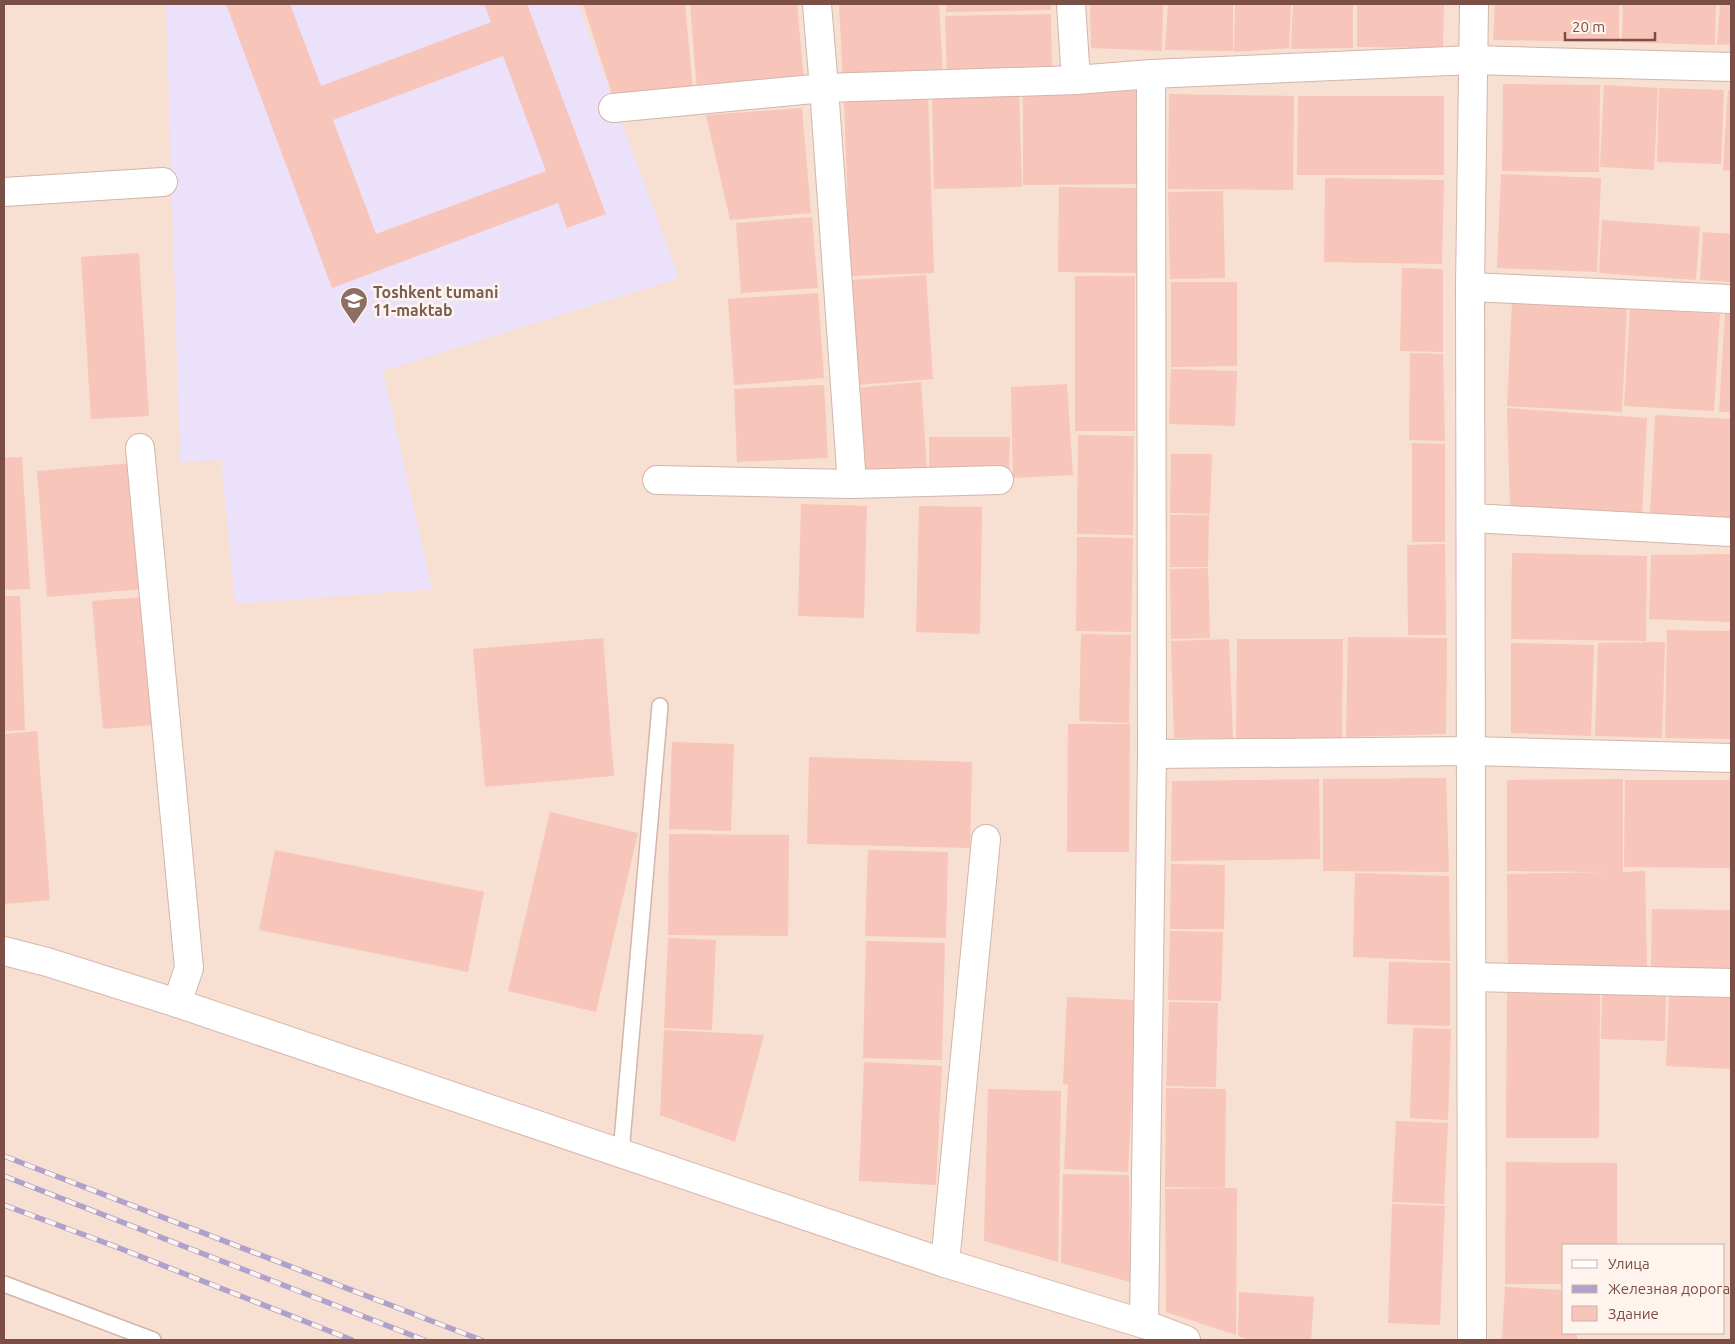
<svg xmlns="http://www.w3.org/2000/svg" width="1735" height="1344" viewBox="0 0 1735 1344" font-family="Ubuntu,sans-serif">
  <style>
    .residential { fill: #f7dfd2; fill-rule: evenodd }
    .education { fill: #ece1fb }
    .building { fill: #f7c5b9; fill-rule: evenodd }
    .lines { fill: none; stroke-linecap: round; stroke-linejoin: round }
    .lane-casing { stroke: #d4b5ac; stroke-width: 18 }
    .street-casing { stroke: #d4b5ac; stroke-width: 30 }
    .secondary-casing { stroke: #dab6ab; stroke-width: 30 }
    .lane { stroke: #fff; stroke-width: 15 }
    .street { stroke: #fff; stroke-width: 28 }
    .secondary { stroke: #fff; stroke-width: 28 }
    .rail-casing { stroke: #afa1ca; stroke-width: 5.5 }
    .rail { stroke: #fff4ed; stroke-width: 4; stroke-dasharray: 11; stroke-linecap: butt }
    .labels { text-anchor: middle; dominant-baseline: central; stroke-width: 5; stroke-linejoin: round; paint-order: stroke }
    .education-label { font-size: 16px; font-weight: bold; fill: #785e54; stroke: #fff4ed; text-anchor: start }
  </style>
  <rect width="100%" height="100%" fill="#ffefe4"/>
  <path class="residential" d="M4,4H1731V1340H4ZM1564,1245H1724V1333H1564Z"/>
  <polygon class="education" points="166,4 578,4 679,278 383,371 432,589 235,604 221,460 180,462"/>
  <g class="building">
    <path d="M226,4H290L321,86L491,22L484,4H527L606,214L567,228L558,203L332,288ZM503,56L546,171L376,234L333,120Z"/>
    <polygon points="583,4 685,4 693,91 613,97"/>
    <polygon points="690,4 797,4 804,81 697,91"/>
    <polygon points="839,4 939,4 943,76 843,82"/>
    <polygon points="946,4 1051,4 1051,10 946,12"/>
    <polygon points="1090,4 1163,4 1162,51 1091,48"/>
    <polygon points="1168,4 1233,4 1233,51 1165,50"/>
    <polygon points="1235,4 1291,4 1289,48 1234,52"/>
    <polygon points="1293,4 1353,4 1353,48 1291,49"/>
    <polygon points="1357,4 1444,4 1443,48 1357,47"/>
    <polygon points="1495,4 1619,4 1619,42 1493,40"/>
    <polygon points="1623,4 1716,4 1715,45 1622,42"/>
    <polygon points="1720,4 1731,4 1731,44 1717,45"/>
    <polygon points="1051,14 1052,73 947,75 945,16"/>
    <polygon points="1503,84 1600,85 1599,172 1502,171"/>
    <polygon points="1604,85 1658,88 1654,170 1600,167"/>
    <polygon points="1659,88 1724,90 1721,164 1657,162"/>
    <polygon points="1728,90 1731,90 1731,171 1723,170"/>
    <polygon points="1136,91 1137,184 1023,185 1023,92"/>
    <polygon points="1019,92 1022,187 934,189 932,94"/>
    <polygon points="1169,94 1294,96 1293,190 1168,189"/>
    <polygon points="928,95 934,273 850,276 844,98"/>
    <polygon points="1298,96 1444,96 1444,175 1297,175"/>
    <polygon points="802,108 811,213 730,220 706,115"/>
    <polygon points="1501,174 1601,178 1597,272 1497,268"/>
    <polygon points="1325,178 1444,180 1442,264 1324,262"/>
    <polygon points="1059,187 1136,188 1136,273 1058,272"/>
    <polygon points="1223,191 1225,278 1170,279 1168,192"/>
    <polygon points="812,217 818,288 741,293 736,223"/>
    <polygon points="1602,220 1700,227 1696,280 1599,273"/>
    <polygon points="1703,232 1731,234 1731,282 1700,280"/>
    <polygon points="139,253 149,416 91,419 81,257"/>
    <polygon points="1402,268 1443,269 1443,352 1400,351"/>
    <polygon points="926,275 933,379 857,385 850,280"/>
    <rect x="1075" y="276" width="60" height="155"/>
    <polygon points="1171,282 1237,282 1237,366 1171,367"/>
    <polygon points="818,293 824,378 734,385 728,299"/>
    <polygon points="1512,303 1627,308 1622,412 1507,406"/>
    <polygon points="1630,308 1720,314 1714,411 1624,406"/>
    <polygon points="1725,314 1731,314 1731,412 1719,412"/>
    <polygon points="1410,353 1443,354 1445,441 1409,440"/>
    <polygon points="1171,369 1237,371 1235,426 1169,424"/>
    <polygon points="921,382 927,470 864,472 857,388"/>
    <polygon points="1067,384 1073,475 1013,478 1011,387"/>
    <polygon points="824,385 828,458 737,462 734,389"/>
    <polygon points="1507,408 1647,418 1642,515 1510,507"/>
    <polygon points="1655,415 1731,419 1731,518 1650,514"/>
    <polygon points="1078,435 1134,436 1133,535 1077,534"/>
    <polygon points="929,437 1010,437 1009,470 929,470"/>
    <polygon points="1412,443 1445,444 1445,542 1412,542"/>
    <polygon points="1171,454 1212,454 1210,514 1170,513"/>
    <polygon points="22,457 30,589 4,590 4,458"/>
    <polygon points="132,463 142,589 47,597 37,471"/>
    <polygon points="801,504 867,506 864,618 798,616"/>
    <polygon points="919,506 982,507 980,634 916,632"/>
    <polygon points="1170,515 1209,515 1208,567 1170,567"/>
    <polygon points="1077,537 1133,538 1131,632 1076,631"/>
    <polygon points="1445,544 1446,635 1408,635 1407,545"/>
    <polygon points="1512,553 1647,556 1646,641 1511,639"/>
    <polygon points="1731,554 1731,622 1649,619 1651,555"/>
    <polygon points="1208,568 1210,638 1171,639 1170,569"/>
    <polygon points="4,596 20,596 25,730 4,731"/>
    <polygon points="143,597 154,725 103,729 92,601"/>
    <polygon points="1667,630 1731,631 1731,739 1665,738"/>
    <polygon points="1081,634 1131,635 1129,723 1079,721"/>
    <polygon points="1348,637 1447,638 1446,734 1346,737"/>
    <polygon points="603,638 614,776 485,787 473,649"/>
    <polygon points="1229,639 1233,738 1174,738 1171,641"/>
    <polygon points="1237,639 1343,639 1342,738 1236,738"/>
    <polygon points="1665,642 1662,738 1595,736 1598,643"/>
    <polygon points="1511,643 1594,645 1591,736 1511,733"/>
    <polygon points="1068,724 1130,724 1129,852 1067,852"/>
    <polygon points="37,731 50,900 4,904 4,734"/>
    <polygon points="672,742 734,744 731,831 669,829"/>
    <polygon points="809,757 972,762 970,848 807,844"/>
    <polygon points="1446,778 1449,872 1323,871 1323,779"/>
    <polygon points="1319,779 1320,859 1171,861 1172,781"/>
    <polygon points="1623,779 1623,872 1645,871 1647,967 1508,970 1507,874 1609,872 1507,871 1507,780"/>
    <polygon points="1625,780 1731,780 1731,868 1624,867"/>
    <polygon points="550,812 638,833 596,1012 508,991"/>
    <polygon points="669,834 789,835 788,936 668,935"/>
    <polygon points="275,850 484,892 468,972 259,930"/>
    <polygon points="868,850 948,852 946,938 865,936"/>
    <polygon points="1171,864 1225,865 1224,929 1170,929"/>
    <polygon points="1355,873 1449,876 1450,961 1353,957"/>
    <polygon points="1652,909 1731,910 1731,969 1651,968"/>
    <polygon points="1170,931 1223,932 1221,1001 1168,1000"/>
    <polygon points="668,938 716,940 712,1030 664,1028"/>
    <polygon points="866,941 945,943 942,1060 863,1058"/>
    <polygon points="1389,962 1450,963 1450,1026 1387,1024"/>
    <polygon points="1507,993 1600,994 1599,1138 1506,1138"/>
    <polygon points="1602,994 1666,996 1665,1041 1601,1039"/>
    <polygon points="1669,996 1731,998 1731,1069 1666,1066"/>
    <polygon points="1067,997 1137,1000 1128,1172 1064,1169 1068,1085 1063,1084"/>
    <polygon points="1169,1002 1218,1003 1216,1087 1166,1086"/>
    <polygon points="1413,1028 1451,1029 1448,1120 1410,1118"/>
    <polygon points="664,1030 764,1035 735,1142 660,1115"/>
    <polygon points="864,1062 942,1066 936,1185 859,1181"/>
    <polygon points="1166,1088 1226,1089 1225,1188 1165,1187"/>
    <polygon points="988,1089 1061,1091 1058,1262 984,1241"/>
    <polygon points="1396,1121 1448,1123 1444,1204 1392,1202"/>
    <polygon points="1506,1162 1617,1163 1617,1245 1564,1245 1564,1284 1505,1284"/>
    <polygon points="1063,1174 1129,1175 1130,1282 1061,1263"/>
    <polygon points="1237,1188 1236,1335 1166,1312 1165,1189"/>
    <polygon points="1392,1204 1445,1206 1440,1325 1388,1323"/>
    <polygon points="1505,1287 1564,1290 1564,1333 1577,1333 1577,1340 1502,1340"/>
    <polygon points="1239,1292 1314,1297 1311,1340 1251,1340 1238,1336"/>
  </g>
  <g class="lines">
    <defs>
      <g id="lane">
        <polyline points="621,1153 660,706"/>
        <polyline points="4,1284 153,1340"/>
      </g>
      <g id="street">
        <polyline points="817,4 824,88 852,484"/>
        <polyline points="1071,4 1076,80"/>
        <polyline points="613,108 824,88 1076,80 1151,74 1473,60 1731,67"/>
        <polyline points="4,192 163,182"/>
        <polyline points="1470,287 1731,299"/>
        <polyline points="140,448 189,968 177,1003"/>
        <polyline points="657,480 852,484 999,480"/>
        <polyline points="1472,518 1731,532"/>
        <polyline points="1152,754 1471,751 1731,758"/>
        <polyline points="1472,977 1731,983"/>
        <polyline points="945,1263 986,839"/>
        <polyline points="1144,1324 1152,754 1151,74"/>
        <polyline points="1472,1340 1470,287 1474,4"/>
      </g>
      <polyline id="secondary" points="4,951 47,962 177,1003 945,1263 1144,1324 1186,1340"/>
    </defs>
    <use href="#lane" class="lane-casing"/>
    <use href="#street" class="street-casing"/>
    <use href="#secondary" class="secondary-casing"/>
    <use href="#lane" class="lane"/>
    <use href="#street" class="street"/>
    <use href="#secondary" class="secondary"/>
    <defs>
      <g id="rail">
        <polyline points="4,1156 481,1340"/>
        <polyline points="4,1176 424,1340"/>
        <polyline points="4,1205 114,1246 352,1340"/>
      </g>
    </defs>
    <use href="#rail" class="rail-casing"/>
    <use href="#rail" class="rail"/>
  </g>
  <defs>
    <symbol id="school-pin" viewBox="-11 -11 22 30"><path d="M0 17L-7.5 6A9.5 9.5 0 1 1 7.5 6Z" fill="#8d6e63" stroke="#fff4ed"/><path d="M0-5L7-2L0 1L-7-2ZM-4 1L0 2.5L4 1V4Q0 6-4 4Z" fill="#fff"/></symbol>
  </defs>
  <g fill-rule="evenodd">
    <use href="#school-pin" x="338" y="285" width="32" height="43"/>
  </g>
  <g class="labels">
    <g class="education-label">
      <text x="373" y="292">Toshkent tumani<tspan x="373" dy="18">11-maktab</tspan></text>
    </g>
  </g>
  <rect width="1735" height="1344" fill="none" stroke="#7b4e46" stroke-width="10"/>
  <rect x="1562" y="1244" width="162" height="90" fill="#fff4ed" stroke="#cab2aa"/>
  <rect x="1572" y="1260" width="25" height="8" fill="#ffffff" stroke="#cab2aa"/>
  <text x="1608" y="1269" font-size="15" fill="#7b4e46">Улица</text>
  <rect x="1572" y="1285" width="25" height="8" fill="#afa1ca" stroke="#cab2aa"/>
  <text x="1608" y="1294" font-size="15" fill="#7b4e46">Железная дорога</text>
  <rect x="1572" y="1306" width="25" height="15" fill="#f7c5b9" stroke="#cab2aa"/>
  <text x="1608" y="1319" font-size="15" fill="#7b4e46">Здание</text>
  <path d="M1565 32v8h90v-8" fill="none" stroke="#7b4e46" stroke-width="2.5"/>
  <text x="1572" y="32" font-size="15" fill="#7b4e46" stroke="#fff4ed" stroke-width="4" paint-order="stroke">20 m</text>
</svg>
